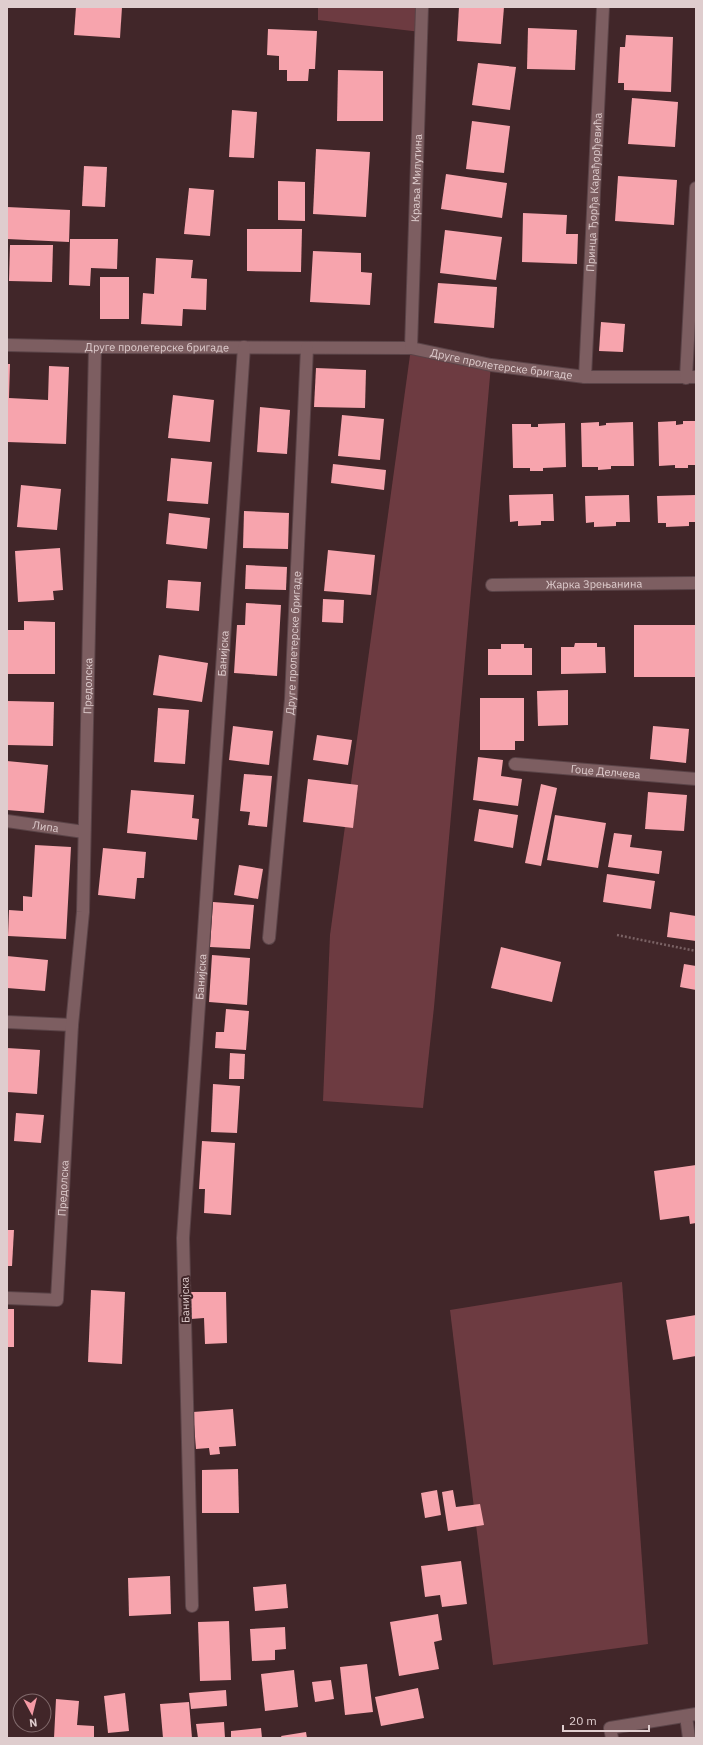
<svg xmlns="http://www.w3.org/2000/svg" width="703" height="1745" viewBox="0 0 703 1745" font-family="'IBM Plex Sans',sans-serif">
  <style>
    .green { fill: #6d3b41 }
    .building { fill: #f7a4ad }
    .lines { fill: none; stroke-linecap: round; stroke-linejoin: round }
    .service-casing { stroke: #5a4347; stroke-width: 14 }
    .minor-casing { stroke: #5a4347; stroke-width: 14 }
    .path { stroke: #7a6264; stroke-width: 2.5; stroke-dasharray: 2 2; stroke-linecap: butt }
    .service { stroke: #7d5e61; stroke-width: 12 }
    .minor { stroke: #7d5e61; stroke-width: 12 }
    .labels { text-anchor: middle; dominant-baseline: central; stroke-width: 4; stroke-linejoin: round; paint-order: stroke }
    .street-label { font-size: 11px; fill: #dfcdce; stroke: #412629 }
  </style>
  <rect width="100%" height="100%" fill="#412629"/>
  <g class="green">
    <polygon points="318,7 422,7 421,32 318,20"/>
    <polygon points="411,348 491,365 434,1007 423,1108 323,1101 330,935"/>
    <polygon points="622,1282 648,1644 493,1665 450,1310"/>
  </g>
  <g class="building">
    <polygon points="76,7 122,7 120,38 74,35"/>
    <polygon points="459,7 504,7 501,44 457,41"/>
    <polygon points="528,28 577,30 575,70 527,69"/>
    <polygon points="268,29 317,31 315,69 309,69 308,81 287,81 287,70 279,70 279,56 267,55"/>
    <polygon points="626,35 673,37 671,92 624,90 624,83 618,83 620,47 625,47"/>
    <polygon points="478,63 516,67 510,110 472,105"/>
    <polygon points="338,70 383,71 383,121 337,121"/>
    <polygon points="632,98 678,102 675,147 628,144"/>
    <polygon points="232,110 257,112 254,158 229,157"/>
    <polygon points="472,121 510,126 504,173 466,169"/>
    <polygon points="316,149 370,152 366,217 313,214"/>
    <polygon points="84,166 107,167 105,207 82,206"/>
    <polygon points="446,174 507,183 502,218 441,209"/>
    <polygon points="618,176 677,180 674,225 615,221"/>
    <polygon points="278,181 305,182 305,221 278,220"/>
    <polygon points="189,188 214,190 210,236 184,234"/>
    <polygon points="7,207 70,210 69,242 7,239"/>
    <polygon points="523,213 567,215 566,234 578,234 577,264 522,262"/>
    <polygon points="247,229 302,229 301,272 247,271"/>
    <polygon points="445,230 502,237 496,280 440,273"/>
    <polygon points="70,239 118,239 117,269 91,268 90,286 69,285"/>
    <polygon points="10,245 53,245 52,282 9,281"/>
    <polygon points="313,251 361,253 361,272 372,273 370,305 310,302"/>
    <polygon points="156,258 193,260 191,278 207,279 206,310 183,309 182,326 141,324 143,293 154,294"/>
    <rect x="100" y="277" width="29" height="42"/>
    <polygon points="438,283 497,287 494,328 434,323"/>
    <polygon points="601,322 625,324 623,352 599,351"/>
    <polygon points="7,364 10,364 9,398 48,400 49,366 69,367 66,444 7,442"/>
    <polygon points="316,368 366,370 365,408 314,407"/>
    <polygon points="173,395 214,400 210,442 168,438"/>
    <polygon points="260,407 290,410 287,454 257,452"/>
    <polygon points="342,415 384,419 380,460 338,456"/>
    <polygon points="676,421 676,425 683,424 683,421 696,421 696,465 688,465 688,468 675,468 675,465 659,466 658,422"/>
    <polygon points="599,422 599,426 606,425 606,423 633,422 634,466 611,466 611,469 598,470 598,467 582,467 581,423"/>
    <polygon points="565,423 566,467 543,468 543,471 530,471 530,468 513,468 512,424 531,424 531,427 538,427 538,424"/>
    <polygon points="171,458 212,462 208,504 167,501"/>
    <polygon points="333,464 386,470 384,490 331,483"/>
    <polygon points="21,485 61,489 57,530 17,527"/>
    <polygon points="553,494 554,521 541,521 541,525 518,526 518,521 510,522 509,495"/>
    <polygon points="629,495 630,522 616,522 616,526 594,527 594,522 586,523 585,496"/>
    <polygon points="696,495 696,522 689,522 689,526 666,527 666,523 658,523 657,496"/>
    <polygon points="244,511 289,513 288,549 243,548"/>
    <polygon points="169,513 210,518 207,549 166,544"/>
    <polygon points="60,548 63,590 53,591 54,600 18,602 15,551"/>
    <polygon points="328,550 375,555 371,595 324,591"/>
    <polygon points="246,565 287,567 286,590 245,589"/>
    <polygon points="168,580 201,582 199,611 166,608"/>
    <polygon points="323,599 344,600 343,623 322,622"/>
    <polygon points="246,603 281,605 277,676 234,673 237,625 245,625"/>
    <polygon points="24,621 55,622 55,674 7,674 7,630 24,630"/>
    <rect x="634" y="625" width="62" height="52"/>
    <polygon points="575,643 597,643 597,647 605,647 606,673 561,674 561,647 574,647"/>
    <polygon points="501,644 524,644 524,648 532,648 532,675 488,675 488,649 501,649"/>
    <polygon points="159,655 208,663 202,702 153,695"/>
    <polygon points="568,690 568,725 538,726 537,691"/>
    <polygon points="480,698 524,698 524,741 515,741 515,750 480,750"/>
    <polygon points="7,701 54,702 53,746 7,745"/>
    <polygon points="158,708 189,710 185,764 154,762"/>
    <polygon points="233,726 273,731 269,765 229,760"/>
    <polygon points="653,726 689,729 686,763 650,759"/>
    <polygon points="317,735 352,740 348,765 313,760"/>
    <polygon points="478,757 503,760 501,776 522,779 518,806 473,800"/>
    <polygon points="7,761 48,765 44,813 7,810"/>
    <polygon points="244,774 272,776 267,827 248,825 250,812 240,811"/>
    <polygon points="308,779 358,785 353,828 303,822"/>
    <polygon points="541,784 557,788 541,866 525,863"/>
    <polygon points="131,790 194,795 192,818 199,819 197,840 127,833"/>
    <polygon points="648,792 687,795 684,831 645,829"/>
    <polygon points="479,809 518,815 513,848 474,841"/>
    <polygon points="555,815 606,823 598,868 547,860"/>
    <polygon points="614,833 632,835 630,847 662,851 659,874 608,867"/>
    <polygon points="35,845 71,847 66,939 8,936 9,910 23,911 23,896 32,897"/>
    <polygon points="103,848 146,852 144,878 137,878 135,899 98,895"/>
    <polygon points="239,865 263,869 258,899 234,895"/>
    <polygon points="607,874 655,881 651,909 603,902"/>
    <polygon points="213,902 254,905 250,949 210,947"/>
    <polygon points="670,912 696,916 696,941 667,937"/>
    <polygon points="501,947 561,962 552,1002 491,988"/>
    <polygon points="212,955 250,958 247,1005 209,1002"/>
    <polygon points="7,956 48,960 45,991 7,988"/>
    <polygon points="684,964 696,966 696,990 680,987"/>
    <polygon points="226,1009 249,1011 246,1050 215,1048 216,1032 224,1032"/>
    <polygon points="7,1048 40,1050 37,1094 7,1092"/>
    <polygon points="230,1053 245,1054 244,1079 229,1079"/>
    <polygon points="213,1084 240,1086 237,1133 211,1132"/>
    <polygon points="16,1113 44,1115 41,1143 14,1141"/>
    <polygon points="202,1141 235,1143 231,1215 204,1213 205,1189 199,1189"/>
    <polygon points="696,1165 696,1223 690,1224 689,1216 660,1220 654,1171"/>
    <polygon points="7,1230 14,1230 12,1266 7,1266"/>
    <polygon points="91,1290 125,1292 122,1364 88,1362"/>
    <polygon points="191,1292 226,1292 227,1343 205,1344 204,1318 191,1319"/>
    <rect x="7" y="1309" width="7" height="38"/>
    <polygon points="696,1315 696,1356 673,1360 666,1320"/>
    <polygon points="233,1409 236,1446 219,1447 220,1454 210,1455 209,1448 196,1449 193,1412"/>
    <polygon points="238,1469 239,1513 202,1513 202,1470"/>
    <polygon points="437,1490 441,1515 425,1518 421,1493"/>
    <polygon points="453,1490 456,1507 480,1504 484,1525 448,1531 442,1492"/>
    <polygon points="461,1561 467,1604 442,1607 440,1595 425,1597 421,1566"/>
    <polygon points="170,1576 171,1614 129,1616 128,1578"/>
    <polygon points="286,1584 288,1608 255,1611 253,1587"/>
    <polygon points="438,1614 442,1640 434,1642 439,1669 399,1676 390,1622"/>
    <polygon points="229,1621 231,1680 200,1681 198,1622"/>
    <polygon points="285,1627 286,1649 275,1650 275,1660 252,1661 250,1629"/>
    <polygon points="367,1664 373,1712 345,1715 340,1667"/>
    <polygon points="294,1670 298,1707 265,1711 261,1674"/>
    <polygon points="331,1680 334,1699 315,1702 312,1682"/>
    <polygon points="418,1688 424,1718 381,1726 375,1697"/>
    <polygon points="226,1690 227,1706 191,1709 189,1693"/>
    <polygon points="125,1693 129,1731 108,1733 104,1696"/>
    <polygon points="56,1699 79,1701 77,1725 94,1726 94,1738 54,1738"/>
    <polygon points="189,1702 192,1738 163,1738 160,1704"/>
    <polygon points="224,1722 225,1738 198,1738 196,1724"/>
    <polygon points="261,1728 262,1738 231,1738 231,1731"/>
    <polygon points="306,1732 307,1738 282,1738 281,1736"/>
  </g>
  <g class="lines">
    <defs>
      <g id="service">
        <polyline points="7,1022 72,1025"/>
        <polyline points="686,1716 689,1738"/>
        <polyline points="612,1738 610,1728 696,1714"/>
      </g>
      <g id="minor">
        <path id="s1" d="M7,345L95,347L411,348L491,365L585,377H696"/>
        <path id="s2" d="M411,348L422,7"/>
        <path id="s3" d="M585,377L603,7"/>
        <polyline points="686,378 696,188"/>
        <path id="s4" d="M492,585L696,583"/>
        <path id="s5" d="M515,764L696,779"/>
        <path id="s6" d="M7,821L84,832"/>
        <path id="s7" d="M269,938L291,699L307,348"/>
        <path id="s8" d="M7,1298L57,1300L72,1025L83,912L95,347"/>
        <path id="s9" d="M192,1606L183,1238L244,347"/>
      </g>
    </defs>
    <use href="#service" class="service-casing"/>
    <use href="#minor" class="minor-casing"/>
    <polyline class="path" points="617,935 696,951"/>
    <use href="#service" class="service"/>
    <use href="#minor" class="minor"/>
  </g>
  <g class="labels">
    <g class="street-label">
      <text stroke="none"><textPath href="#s2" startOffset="170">Краља Милутина</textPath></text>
      <text stroke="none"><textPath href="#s3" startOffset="185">Принца Ђорђа Карађорђевића</textPath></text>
      <text stroke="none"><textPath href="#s1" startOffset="150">Друге пролетерске бригаде</textPath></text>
      <text stroke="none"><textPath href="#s1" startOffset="496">Друге пролетерске бригаде</textPath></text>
      <text stroke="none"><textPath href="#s4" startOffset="102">Жарка Зрењанина</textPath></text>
      <text stroke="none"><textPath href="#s7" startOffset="296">Друге пролетерске бригаде</textPath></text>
      <text stroke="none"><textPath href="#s9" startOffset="954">Банијска</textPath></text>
      <text stroke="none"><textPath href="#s8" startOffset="665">Предолска</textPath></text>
      <text stroke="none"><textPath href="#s5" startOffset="91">Гоце Делчева</textPath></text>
      <text stroke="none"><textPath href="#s6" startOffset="39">Липа</textPath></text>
      <text stroke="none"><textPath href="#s9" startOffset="630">Банијска</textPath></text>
      <text stroke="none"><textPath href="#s8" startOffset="162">Предолска</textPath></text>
      <text transform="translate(185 1300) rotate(-91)">Банијска</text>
    </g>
  </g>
  <rect width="703" height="1745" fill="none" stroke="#dfcdce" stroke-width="16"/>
  <g transform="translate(32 1713) rotate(173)"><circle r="19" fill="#412629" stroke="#80696b"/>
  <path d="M0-3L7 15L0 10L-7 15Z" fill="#f49aa5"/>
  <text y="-6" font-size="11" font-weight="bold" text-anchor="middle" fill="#dfcdce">N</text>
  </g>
  <path d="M563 1725v6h86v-6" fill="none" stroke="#dfcdce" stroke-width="2"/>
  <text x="569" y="1725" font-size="12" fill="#dfcdce" stroke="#412629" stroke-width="3" paint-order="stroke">20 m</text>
</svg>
